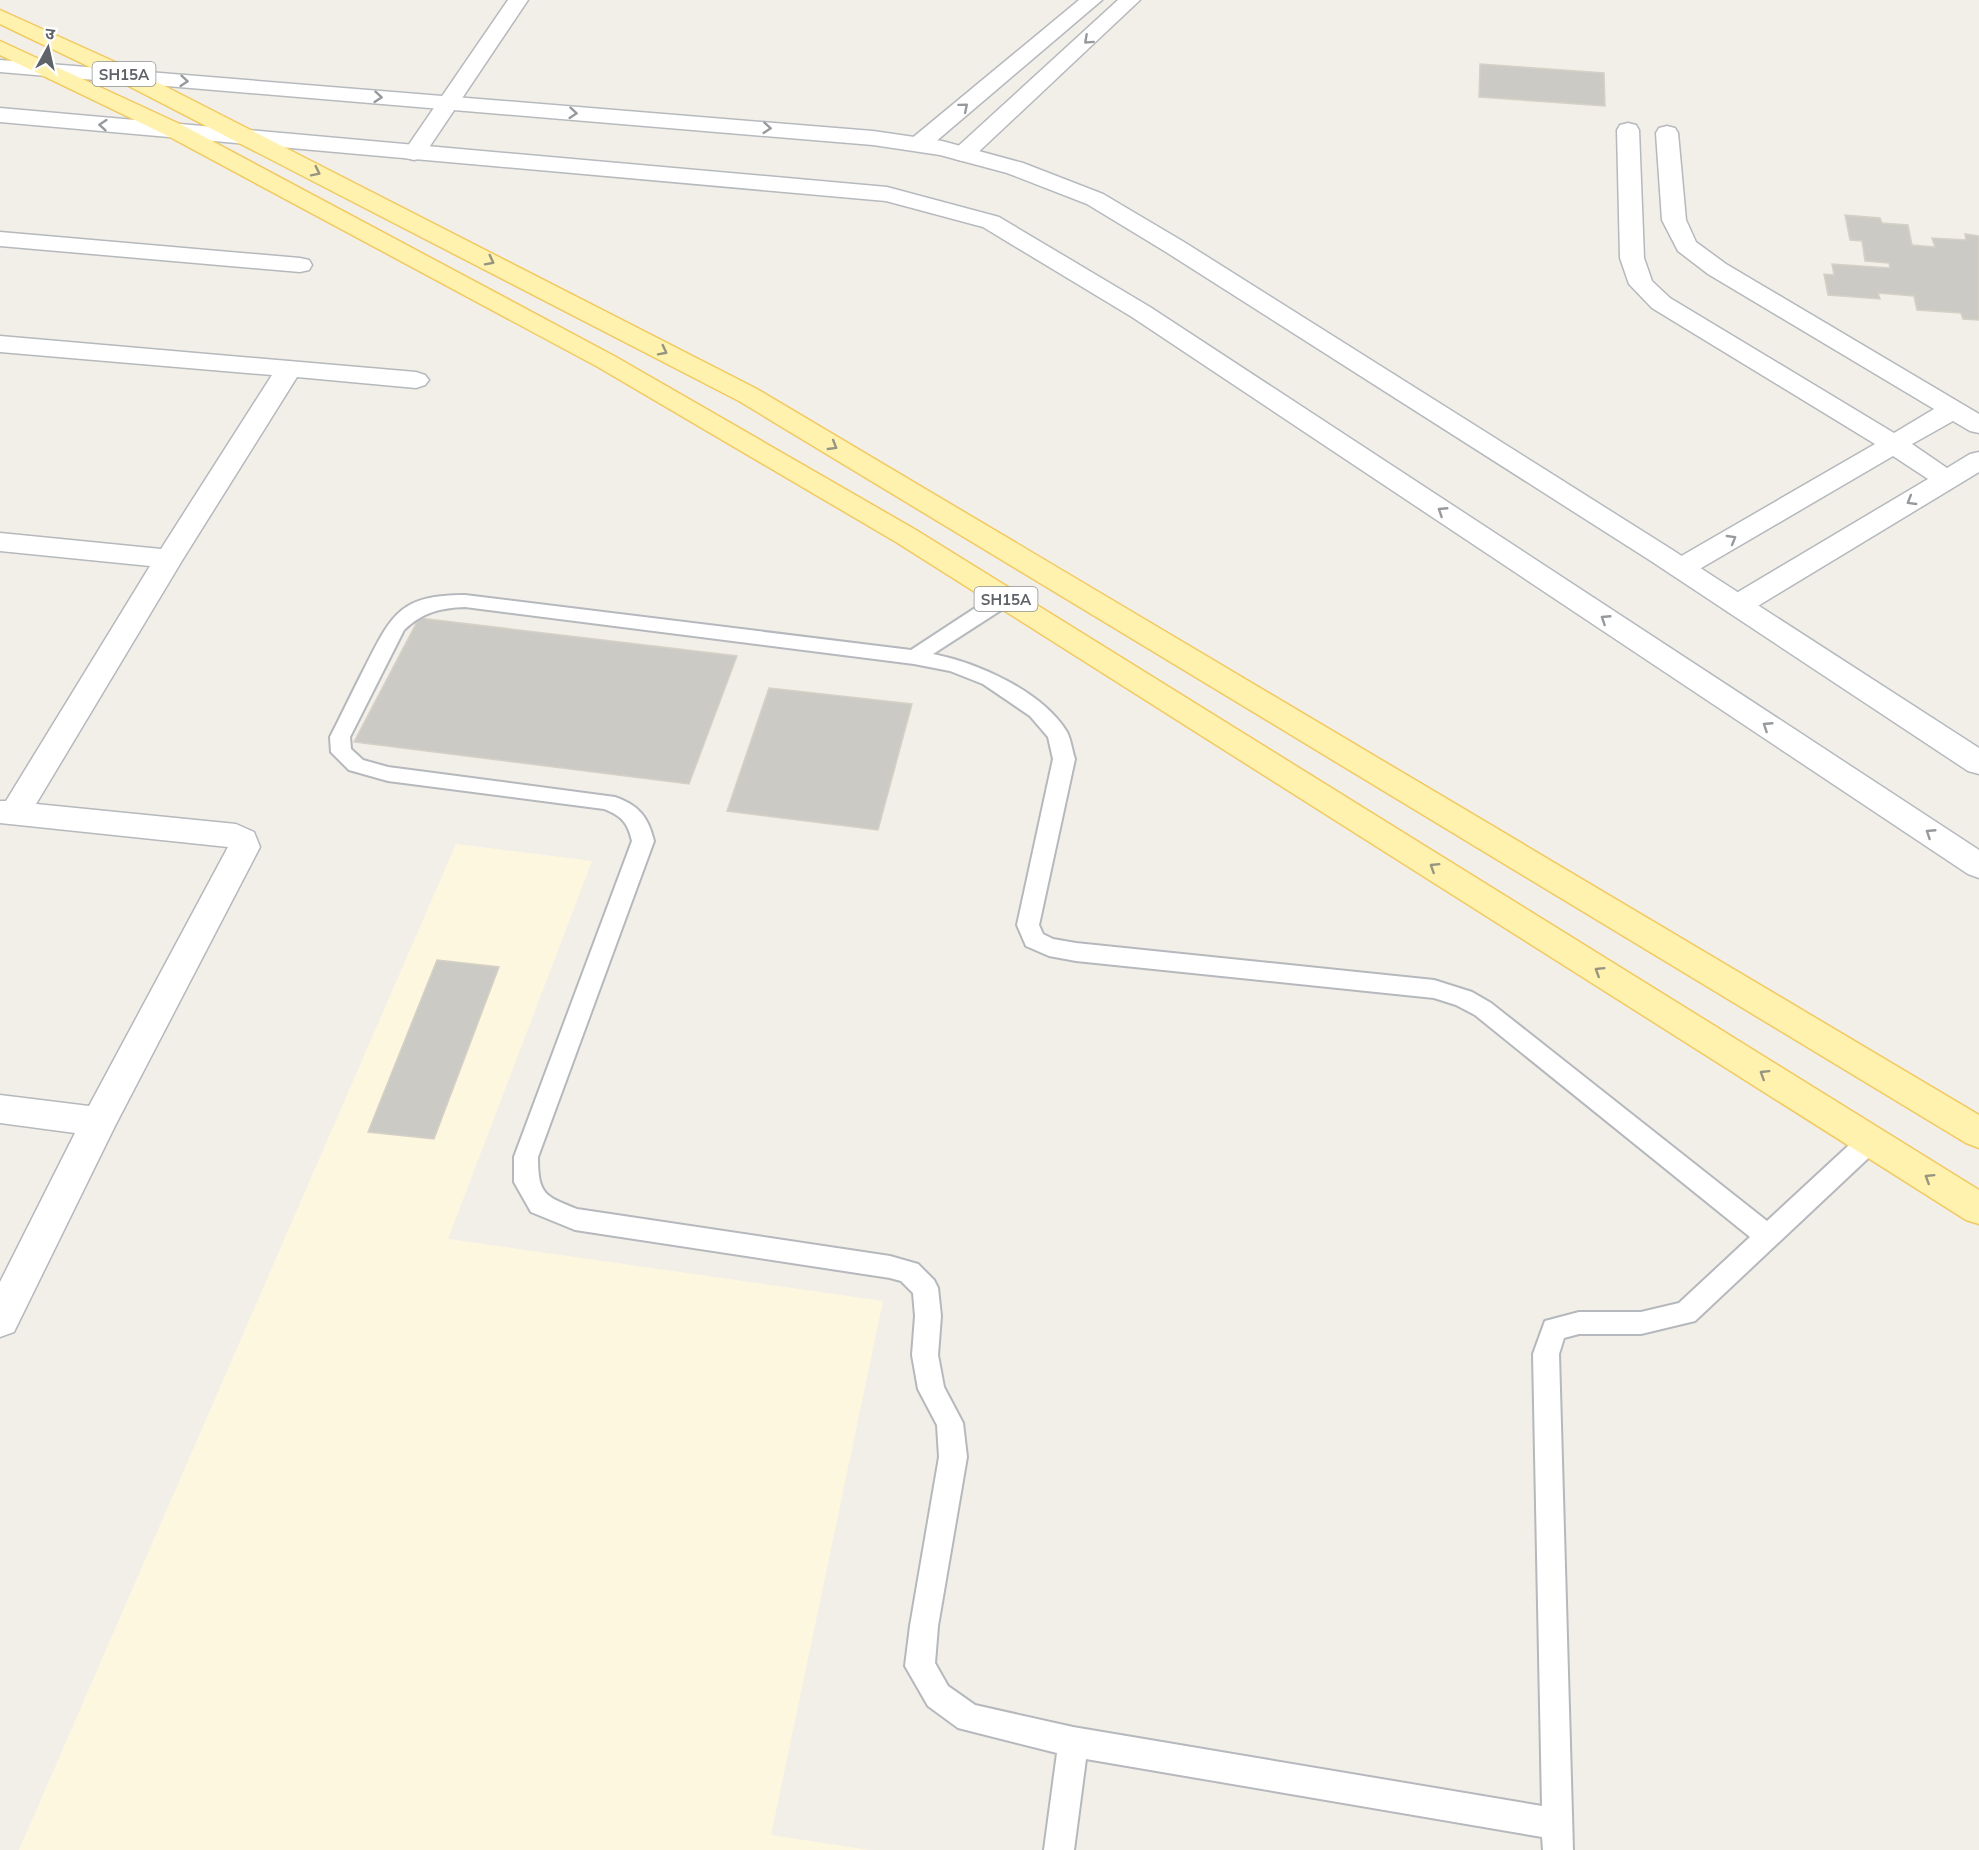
<svg xmlns="http://www.w3.org/2000/svg" width="1979" height="1850" viewBox="0 0 1979 1850" font-family="Mulish,'Noto Sans Devanagari',sans-serif">
  <style>
    .commercial { fill: #fef7e0 }
    .building { fill: #cccac5; stroke: #d6d1c6; stroke-width: 1.5 }
    .lines { fill: none; stroke-linecap: round; stroke-linejoin: round }
    .lane-casing { stroke: #b5b8bc; stroke-width: 4 }
    .street-casing { stroke: #b5b8bc; stroke-width: 3 }
    .secondary-casing { stroke: #b6babf; stroke-width: 3 }
    .primary-casing { stroke: #f2c960; stroke-width: 3 }
    .lane { fill: #fff; fill-rule: evenodd }
    .street { fill: #fff; fill-rule: evenodd }
    .secondary { fill: #fff; fill-rule: evenodd }
    .primary { fill: #fff2af; fill-rule: evenodd }
    .oneway { stroke: #979a9d }
    .oneway2 { stroke: #979581 }
    .labels { text-anchor: middle; dominant-baseline: central; stroke-width: 6; stroke-linejoin: round; paint-order: stroke }
    .shield { fill: #fff; stroke: #8f9295; stroke-width: 1.5 }
    .shield-label { font-size: 15px; font-weight: bold; fill: #5f6368 }
  </style>
  <rect width="100%" height="100%" fill="#f1efe8"/>
  <polygon class="commercial" points="456,844 592,861 448,1239 883,1301 771,1835 869,1850 19,1850"/>
  <g class="building">
    <polygon points="1480,64 1604,73 1605,106 1479,97"/>
    <polygon points="1845,215 1880,218 1882,223 1908,225 1912,245 1935,247 1932,238 1966,240 1965,234 1979,236 1979,320 1963,319 1961,313 1917,310 1914,296 1878,293 1880,299 1828,295 1824,274 1834,275 1832,264 1890,268 1889,263 1865,261 1862,241 1850,240"/>
    <polygon points="419,618 737,656 689,784 354,742"/>
    <polygon points="769,688 912,704 878,830 727,811"/>
    <polygon points="437,960 499,967 434,1139 368,1132"/>
  </g>
  <g class="lines">
    <defs>
      <path id="lane" d="M1005,592L1012,593L1015,598L1012,603L933,654C978,663 1042,691 1067,732C1071,740 1072,750 1075,759L1039,925L1043,934L1053,939L1076,943L1434,980L1472,992L1491,1003L1767,1221L1861,1134L1870,1131L1879,1134L1882,1141L1879,1148L1695,1321L1641,1334H1579L1564,1338L1559,1354L1573,1850H1543L1542,1837L1086,1759L1074,1850H1044L1057,1753L958,1728L928,1706L905,1666L910,1626L939,1457L937,1425L918,1389L912,1355L915,1316L913,1293L901,1281L890,1278L575,1230L531,1212L514,1182V1157L632,841C628,823 622,816 604,809L388,781L349,770L331,752L330,737C342,714 353,690 365,667C392,614 400,595 465,595L911,650L998,593ZM465,607L914,664L950,671L983,684L1030,716L1048,737L1053,759L1017,925L1026,946L1049,956L1076,961L1434,998L1456,1005L1475,1015L1750,1237L1679,1303L1641,1312H1579L1545,1321L1533,1354L1542,1806L1073,1727L975,1705L948,1686L935,1663L938,1626L967,1457L963,1423L944,1387L938,1355L941,1316L938,1288L934,1280L918,1264L890,1256L577,1209C544,1196 538,1194 538,1157L654,841C648,816 638,805 615,797L388,767L363,760L351,749L350,737L404,630C423,612 440,608 465,607Z"/>
      <g id="street">
        <polygon points="508,0 528,0 422,158 414,160 406,158 403,153"/>
        <polygon points="1079,0 1102,0 927,149 919,151 911,149 908,144 911,139"/>
        <polygon points="1118,0 1140,0 971,159 963,161 955,159 952,154 955,149"/>
        <polygon points="1628,123 1636,125 1639,130 1644,258 1652,281 1670,298 1894,433 1934,409 1708,274 1678,251 1662,220 1656,133 1659,128 1667,126 1675,128 1678,133 1686,220 1696,242 1726,264 1979,414 1979,433 1970,431 1953,421 1912,444 1947,468 1970,454 1979,452 1979,472 1748,612 1738,614 1728,612 1724,605 1728,598 1928,479 1893,456 1691,574 1681,577 1671,574 1667,568 1671,562 1875,444 1652,308 1629,284 1620,258 1617,130 1620,125"/>
        <polygon points="0,232 300,258 309,260 312,265 309,270 300,272 0,246"/>
        <polygon points="0,336 416,372 425,375 429,380 425,385 416,388 297,377 183,559 36,804 236,824 254,832 260,847 115,1126 14,1332 0,1337 0,1282 75,1133 0,1123 0,1095 89,1106 228,847 0,823 0,801 6,801 150,566 0,551 0,533 161,549 272,375 0,352"/>
      </g>
      <g id="secondary">
        <polygon points="0,60 873,131 942,141 1023,163 1103,194 1184,242 1671,549 1979,748 1979,774 1968,771 1651,561 1166,252 1087,204 1007,173 940,155 873,145 0,72"/>
        <polygon points="0,108 887,187 999,217 1150,307 1979,850 1979,878 1968,874 1132,317 983,227 886,201 0,122"/>
      </g>
      <g id="primary">
        <polygon points="0,10 135,71 757,389 1979,1115 1979,1148 1966,1143 739,401 119,81 0,24"/>
        <polygon points="0,41 184,126 616,357 916,530 1979,1190 1979,1224 1966,1220 896,542 598,367 168,136 0,55"/>
      </g>
    </defs>
    <use href="#lane" class="lane-casing"/>
    <use href="#street" class="street-casing"/>
    <use href="#secondary" class="secondary-casing"/>
    <use href="#primary" class="primary-casing"/>
    <use href="#lane" class="lane"/>
    <use href="#street" class="street"/>
    <use href="#secondary" class="secondary"/>
    <use href="#primary" class="primary"/>
  </g>
  <defs><path id="oneway-chevron" d="M-2-3.5L2.5 0L-2 3.5" fill="none" stroke-width="1.6" stroke-linecap="round" stroke-linejoin="round" transform="scale(1.5)"/></defs>
  <g class="oneway">
    <use href="#oneway-chevron" transform="translate(1088 40) rotate(138)"/>
    <use href="#oneway-chevron" transform="translate(184 81) rotate(5)"/>
    <use href="#oneway-chevron" transform="translate(378 97) rotate(5)"/>
    <use href="#oneway-chevron" transform="translate(964 107) rotate(-40)"/>
    <use href="#oneway-chevron" transform="translate(573 113) rotate(5)"/>
    <use href="#oneway-chevron" transform="translate(103 125) rotate(-175)"/>
    <use href="#oneway-chevron" transform="translate(767 128) rotate(5)"/>
    <use href="#oneway-chevron" transform="translate(1911 501) rotate(149)"/>
    <use href="#oneway-chevron" transform="translate(1442 511) rotate(-147)"/>
    <use href="#oneway-chevron" transform="translate(1732 539) rotate(-30)"/>
    <use href="#oneway-chevron" transform="translate(1605 619) rotate(-147)"/>
    <use href="#oneway-chevron" transform="translate(1767 726) rotate(-147)"/>
    <use href="#oneway-chevron" transform="translate(1930 833) rotate(-147)"/>
  </g>
  <g class="oneway2">
    <use href="#oneway-chevron" transform="translate(316 172) rotate(26)"/>
    <use href="#oneway-chevron" transform="translate(490 261) rotate(27)"/>
    <use href="#oneway-chevron" transform="translate(663 351) rotate(27)"/>
    <use href="#oneway-chevron" transform="translate(833 446) rotate(31)"/>
    <use href="#oneway-chevron" transform="translate(1434 867) rotate(-148)"/>
    <use href="#oneway-chevron" transform="translate(1599 971) rotate(-148)"/>
    <use href="#oneway-chevron" transform="translate(1764 1074) rotate(-148)"/>
    <use href="#oneway-chevron" transform="translate(1929 1178) rotate(-148)"/>
  </g>
  <g class="labels">
    <g class="shield">
      <rect x="92.5" y="62" width="63" height="24" rx="4.5"/>
      <rect x="974.5" y="587" width="63" height="24" rx="4.5"/>
    </g>
    <g class="shield-label">
      <text x="124" y="74">SH15A</text>
      <text x="1006" y="599">SH15A</text>
    </g>
  </g>
  <g transform="translate(48 48) rotate(8)" stroke="#ffffff" stroke-width="4.5" paint-order="stroke">
  <path d="M0-4.5L10 22L0 15L-10 22Z" fill="#5f6368"/>
  <text y="-9" font-size="16" font-weight="bold" text-anchor="middle" fill="#5f6368">उ</text>
  </g>
</svg>
